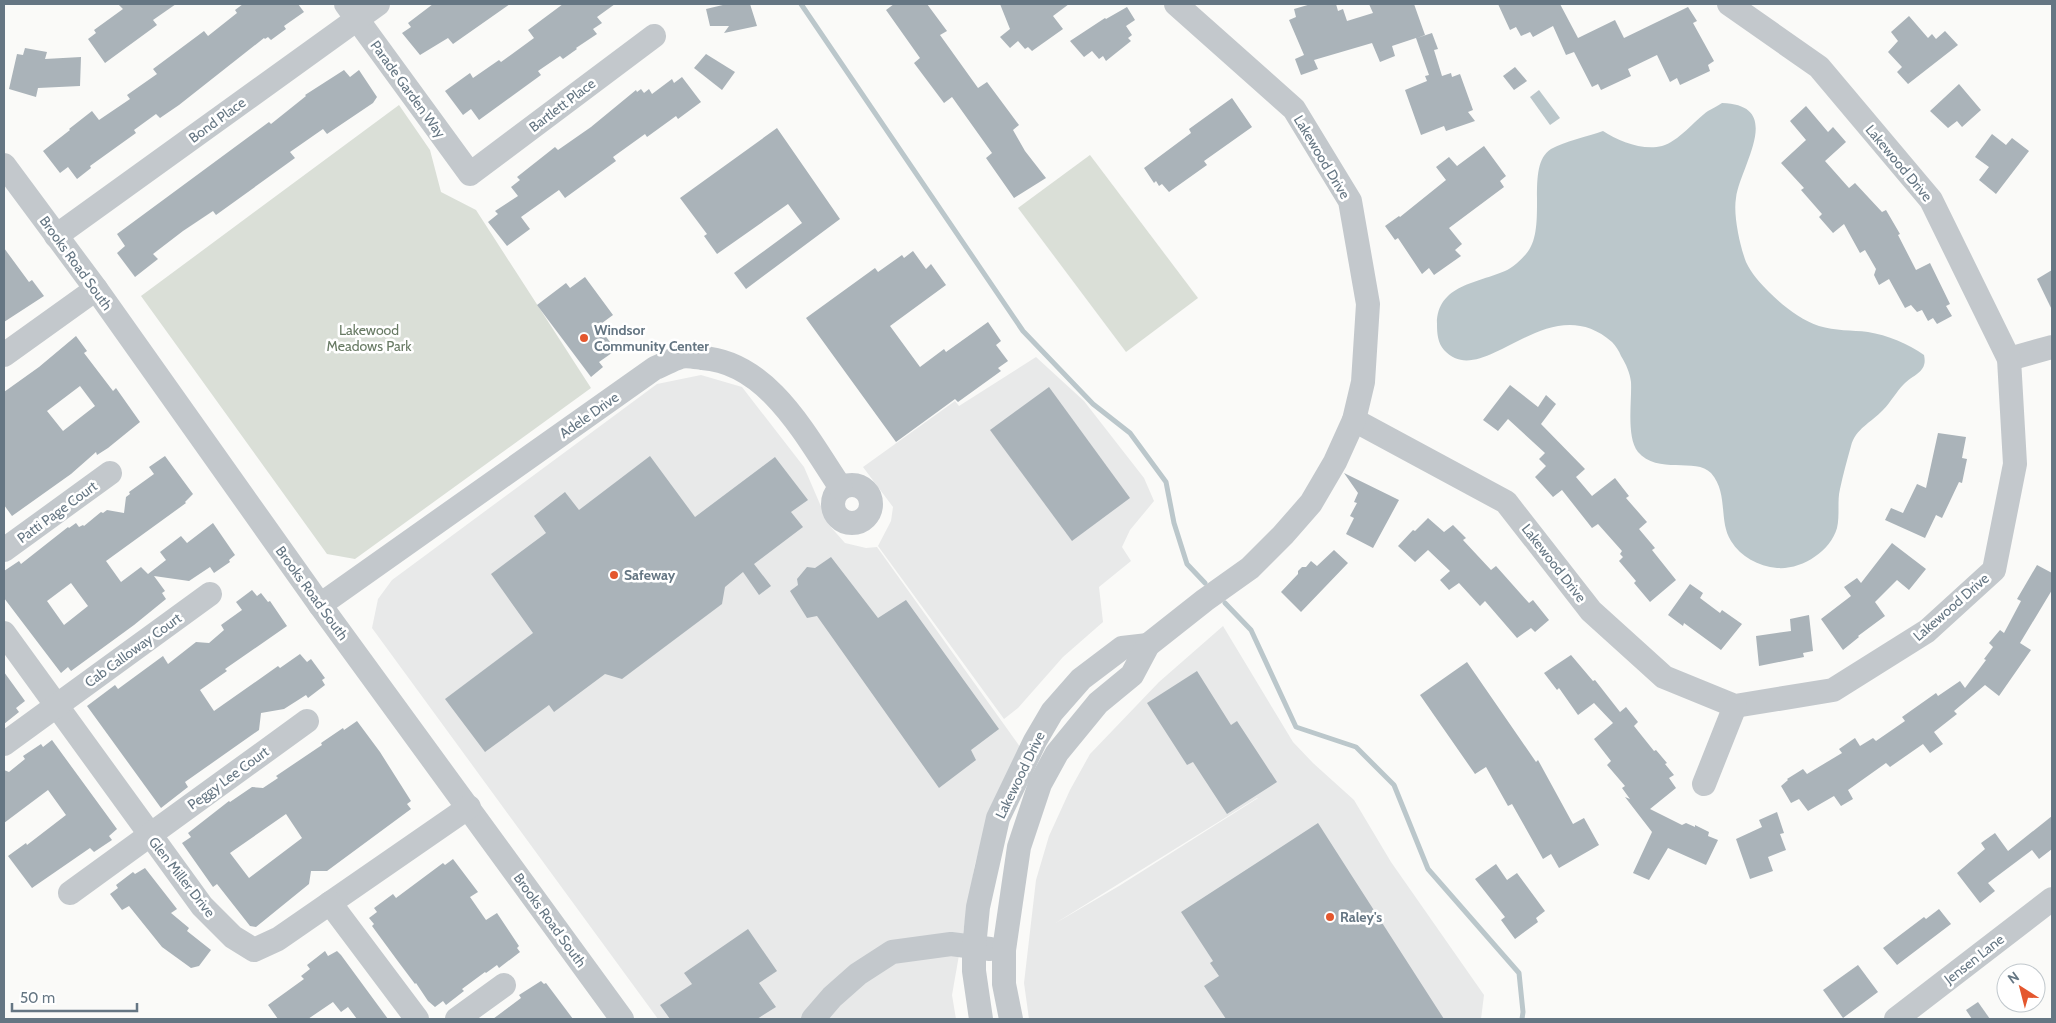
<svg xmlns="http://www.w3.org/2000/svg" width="2056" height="1023" viewBox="0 0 2056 1023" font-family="Cabin,sans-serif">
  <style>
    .built { fill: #e8e9e9; fill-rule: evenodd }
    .green { fill: #dadfd7 }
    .water { fill: #bbc7cb }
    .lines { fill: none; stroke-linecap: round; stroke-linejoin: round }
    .stream { stroke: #bbc7cb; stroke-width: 5 }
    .building { fill: #aab3b9; fill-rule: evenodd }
    .minor { stroke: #c3c8cc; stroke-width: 24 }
    .poi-dot { fill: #e4572e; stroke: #fff; stroke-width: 2 }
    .labels { text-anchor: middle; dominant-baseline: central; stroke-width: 5; stroke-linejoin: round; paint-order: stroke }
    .street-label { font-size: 14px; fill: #657683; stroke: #fff }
    .park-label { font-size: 14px; fill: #687a64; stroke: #fff }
    .poi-label { font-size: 14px; font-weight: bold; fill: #657683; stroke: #fff; text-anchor: start }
  </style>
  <rect width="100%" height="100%" fill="#fafaf8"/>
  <g class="built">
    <polygon points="1036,357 1084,401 1144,478 1154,501 1130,530 1122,547 1131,561 1099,587 1103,622 1063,657 1018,708 1004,719 878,546 891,521 893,507 863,467 955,401 959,406"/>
    <polygon points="701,375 742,387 804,467 829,525 845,543 866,548 877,547 1023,751 993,802 975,864 952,995 956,1019 658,1019 372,628 378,599 392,580 657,384"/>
    <path d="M1223,626L1293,742L1313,763L1354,800L1391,862L1484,995L1481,1019H1029L1024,983L1036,880L1049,836L1070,790L1090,754L1159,682ZM1258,798L1119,886L1054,924L1257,798Z"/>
  </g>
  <g class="green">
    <polygon points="399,105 430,150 441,192 476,210 591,388 355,559 327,554 141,296"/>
    <polygon points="1090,155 1198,298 1126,352 1018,208"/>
  </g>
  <g class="water">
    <polygon points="1539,90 1560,118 1550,125 1530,97"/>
    <path d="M1722,103C1786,105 1740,166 1736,198C1733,215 1740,246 1746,262C1751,273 1760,283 1769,292C1782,305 1801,320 1819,326C1835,331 1852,330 1868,332C1887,335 1909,344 1924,355C1928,372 1914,374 1904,384C1896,392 1891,402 1883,410C1871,423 1856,428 1851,446C1847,460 1843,475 1840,489C1837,501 1840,515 1837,528C1830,552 1801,570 1777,568C1758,566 1741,557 1731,541C1718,520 1729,494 1711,473C1696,457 1657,475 1638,452C1626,437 1632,401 1631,382C1630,373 1626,364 1621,356C1619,351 1616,346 1612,342C1547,285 1483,393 1444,350C1438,343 1437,334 1437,325C1436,285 1478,283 1505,271C1512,268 1521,260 1526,254C1549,228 1524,166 1551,149C1563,142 1589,136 1603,131C1618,141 1643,151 1662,146C1678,142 1695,120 1708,111C1713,108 1718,106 1722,103Z"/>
  </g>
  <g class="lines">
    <g class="stream">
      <polyline points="801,4 1023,331 1093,404 1130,433 1166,482 1174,523 1187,564 1205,583"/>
      <polyline points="1225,603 1251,630 1296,727 1356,747 1394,785 1428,869 1519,973 1523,1012 1522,1019"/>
    </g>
  </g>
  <g class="building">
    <polygon points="118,4 176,4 153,20 157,25 105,63 88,39 96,33 94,30 123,9"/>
    <polygon points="243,4 298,4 304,12 284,26 286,29 271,40 268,37 265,39 264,38 179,105 160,118 156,114 134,130 136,133 90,166 91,168 77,179 68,167 60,173 43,151 70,130 69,129 92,111 99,120 130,99 127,95 157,74 153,69 204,31 208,36 237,13 235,10"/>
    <polygon points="433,4 510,4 453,44 448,38 420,55 402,33 411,27 408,23"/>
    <polygon points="563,4 615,4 597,17 602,23 593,29 597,34 576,48 577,49 563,59 560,56 538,71 541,75 479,120 471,109 463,115 445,91 470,73 473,78 499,60 501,62 534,38 528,30"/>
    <polygon points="727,4 750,4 757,26 724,33 729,26 710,26 706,9"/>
    <polygon points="894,4 927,4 947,31 940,35 978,88 987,82 1019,125 1013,130 1025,151 1046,178 1014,198 986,158 992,153 952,97 944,103 914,63 920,58 886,10"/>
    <polygon points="1000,4 1069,4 1053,16 1063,29 1032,51 1028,47 1025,49 1018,41 1010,48 1000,37 1010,29"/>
    <polygon points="1311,4 1336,4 1338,11 1343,9 1347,21 1373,13 1369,4 1414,4 1425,35 1417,38 1432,33 1438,49 1434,50 1442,76 1451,73 1452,77 1460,74 1473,110 1468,112 1475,121 1446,131 1444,126 1421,135 1405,90 1427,81 1425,76 1429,75 1416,38 1392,46 1395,56 1380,62 1372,43 1314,60 1318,69 1301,75 1295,59 1304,55 1289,20 1296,17 1294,9"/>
    <polygon points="1498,4 1560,4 1578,38 1615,20 1624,38 1688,7 1697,21 1693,23 1714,61 1708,65 1710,71 1680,85 1677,78 1670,82 1657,55 1628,69 1631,76 1601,90 1598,84 1592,87 1574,52 1566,55 1553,26 1533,37 1530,32 1521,36 1516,27 1510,30"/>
    <polygon points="1127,7 1135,20 1126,26 1132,35 1128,38 1131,41 1106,61 1103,56 1099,59 1092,51 1084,57 1070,41 1105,18 1106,19"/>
    <polygon points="1909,16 1928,38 1932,34 1936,39 1945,31 1958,45 1908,84 1897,72 1902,67 1888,52 1898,41 1891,32"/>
    <polygon points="25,48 47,52 45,59 81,57 80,86 38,88 36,97 9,89 17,54 23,55"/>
    <polygon points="706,54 735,72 722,90 694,68"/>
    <polygon points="1515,67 1527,81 1514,90 1503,76"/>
    <polygon points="344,70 350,77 359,70 377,97 373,103 327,134 323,129 290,152 295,158 216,215 213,211 183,231 153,254 158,259 135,277 117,253 125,246 117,234 269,122 271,124 306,96 305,95"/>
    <polygon points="682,77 701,102 678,119 676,116 647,137 645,134 613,157 616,161 565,198 559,190 521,217 530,229 507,246 488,222 498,214 495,211 518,196 511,187 520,180 517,177 555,147 558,150 591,127 636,90 637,92 641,89 644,93 649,89 652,94 672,79 674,83"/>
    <polygon points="1959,84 1981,110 1962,127 1957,121 1948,128 1930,111"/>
    <polygon points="1232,98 1252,127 1204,161 1207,165 1169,192 1162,184 1159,186 1156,181 1154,183 1144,168 1191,133 1189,129"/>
    <polygon points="1806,106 1828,132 1833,127 1846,142 1825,161 1849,188 1855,183 1882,212 1886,210 1900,234 1898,235 1916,270 1930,263 1950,304 1946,306 1952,316 1937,324 1933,318 1928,321 1922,310 1917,312 1911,305 1905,308 1889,279 1879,285 1874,275 1876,269 1865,250 1860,253 1844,224 1833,233 1819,217 1822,214 1801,190 1804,188 1781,163 1806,140 1790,121"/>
    <polygon points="777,128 840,219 746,289 734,273 802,223 788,204 717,254 704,236 707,234 680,198"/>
    <polygon points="1992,134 2006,145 2012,138 2029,151 1996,194 1979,180 1989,167 1975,157"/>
    <polygon points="1484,146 1506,176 1500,181 1504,187 1449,228 1462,244 1455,250 1461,256 1434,275 1429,268 1422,274 1398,238 1395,240 1385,226 1399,216 1400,217 1446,180 1436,167 1449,157 1457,166"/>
    <polygon points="4,248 29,282 32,280 44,296 4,322"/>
    <polygon points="913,251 926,269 931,264 946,285 890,326 920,367 944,349 946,352 988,322 1001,341 996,345 1008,361 998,368 1001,371 958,402 955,399 896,442 806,318 875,268 878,272 902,255 904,258"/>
    <polygon points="2052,270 2052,310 2037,279"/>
    <polygon points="585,277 613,315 598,326 616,350 599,362 603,367 591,377 537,305 566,283 570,288"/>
    <path d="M76,336L87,351L84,353L113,391L116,388L140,422L108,448L97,455L96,452L71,474L12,516L4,505V392L39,367ZM80,386L95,406L63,431L47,411Z"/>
    <polygon points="1510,385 1538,407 1546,395 1556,404 1541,424 1585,469 1576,477 1592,496 1615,478 1629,496 1626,498 1647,522 1639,529 1655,548 1652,550 1676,580 1650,602 1634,583 1636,581 1619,561 1623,557 1620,554 1622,551 1598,524 1592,528 1562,490 1553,497 1535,477 1546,466 1539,459 1545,453 1508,419 1498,431 1483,420"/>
    <polygon points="1049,387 1130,498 1072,541 990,430"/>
    <polygon points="1938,433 1966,437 1962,458 1967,459 1962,483 1959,482 1942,518 1936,515 1925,538 1885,520 1891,508 1903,513 1917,484 1926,488"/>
    <path d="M165,456L193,494L185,502L186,503L106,561L121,582L141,567L148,574L166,560L160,552L181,536L187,543L213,523L235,555L229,560L230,562L214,573L210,567L189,581L154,576L165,591L162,593L166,599L134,625L71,671L68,667L61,673L4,598V571L19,561L21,564L68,527L69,528L76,523L79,527L83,525L84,526L101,512L103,513L107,510L124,513L126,497L130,494L129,492L154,474L149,467ZM71,583L88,606L64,625L47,601Z"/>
    <polygon points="650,456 695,517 775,457 808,500 791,512 803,527 754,564 771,586 759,595 743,572 725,587 722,604 622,679 605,674 554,712 549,705 485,752 445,699 533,633 491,574 546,533 534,516 565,492 579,510"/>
    <polygon points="1344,473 1399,500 1373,548 1346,534 1354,518 1350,516 1357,503 1354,502 1358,493"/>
    <polygon points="1428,518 1444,532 1453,525 1466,538 1463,540 1491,570 1496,566 1529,603 1533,600 1549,620 1535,632 1531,628 1517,638 1485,601 1480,606 1459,583 1449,590 1440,580 1450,571 1428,550 1415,562 1398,546 1413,530 1415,531"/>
    <polygon points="1892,543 1926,569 1909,590 1897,580 1875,602 1885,616 1858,636 1859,637 1843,650 1821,619 1851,596 1844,587 1857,578 1861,583"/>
    <polygon points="1334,550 1348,563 1301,612 1281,592 1298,574 1298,571 1302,567 1306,567 1311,561 1317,566"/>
    <polygon points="831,557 878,618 906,600 999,729 971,750 976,760 939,788 817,616 807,618 790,591 798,585 797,579 807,567 815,568"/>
    <polygon points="2037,565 2052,573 2052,590 2020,643 2031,650 1999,696 1985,685 1954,711 1957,714 1934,732 1943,744 1930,753 1923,744 1890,767 1886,763 1848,790 1853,799 1841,806 1834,796 1808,811 1799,799 1791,803 1781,786 1788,780 1787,779 1803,769 1807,774 1842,753 1839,749 1855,738 1860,746 1873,738 1876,741 1905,721 1902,717 1936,693 1938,696 1960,681 1965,688 1986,660 1984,659 1993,647 1989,643 2000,630 2004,633 2021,601 2017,599"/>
    <polygon points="1690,584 1703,593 1700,598 1720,613 1722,610 1742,624 1721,650 1684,623 1683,626 1668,615"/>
    <polygon points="252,590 257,596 261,593 268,602 270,601 287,626 225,669 227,671 200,690 214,711 278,666 280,668 300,654 307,662 311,659 325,678 322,680 325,685 308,698 306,695 284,709 261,713 259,730 185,782 188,787 161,808 87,706 115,685 118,689 163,656 168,664 196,642 209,643 224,630 221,625 242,610 236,602"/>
    <polygon points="1809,615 1813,651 1803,653 1804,657 1759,666 1756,636 1791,631 1790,619"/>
    <polygon points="1571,655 1593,681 1595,680 1620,712 1626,707 1638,722 1634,726 1654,751 1656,750 1667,763 1665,764 1674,775 1669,778 1676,788 1650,809 1682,825 1686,823 1695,827 1695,825 1709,832 1708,836 1718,840 1706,865 1668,848 1649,880 1633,873 1652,832 1625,797 1630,799 1622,788 1625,786 1607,765 1611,761 1594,739 1613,723 1594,703 1578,715 1559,688 1557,690 1544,673"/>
    <polygon points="1467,662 1536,762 1538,760 1573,824 1584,818 1599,845 1559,868 1551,854 1543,859 1512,804 1508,806 1486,767 1475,774 1420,695"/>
    <polygon points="1197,671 1231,725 1237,721 1277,782 1227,814 1193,762 1187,765 1147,703"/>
    <polygon points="4,672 25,701 16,708 19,712 4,724"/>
    <path d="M357,721L380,752L411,801L407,804L411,809L327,871H311L309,884L256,927L250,926L217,884L213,887L182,843L191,837L188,833L229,801L230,802L252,787L263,788L278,778L276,776L316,749L322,745L321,743L343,728L344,730ZM286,814L302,838L249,878L230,853Z"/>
    <polygon points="52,740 117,829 109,836 112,840 94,852 90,848 32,888 8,856 26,843 27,845 66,815 48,790 4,823 4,770 9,772 25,759 23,756 41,744 43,747"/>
    <polygon points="1777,812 1784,833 1780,834 1786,850 1768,857 1773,871 1750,879 1736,839 1762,827 1759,820"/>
    <polygon points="2052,816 2052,849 2039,859 2032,850 1988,883 1995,891 1980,903 1957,873 1985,849 1981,843 1995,833 2008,851"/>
    <polygon points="1318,823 1350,873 1444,1019 1226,1019 1204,986 1219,976 1210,963 1213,961 1181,912"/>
    <polygon points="453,859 478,892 470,897 486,920 497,913 519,946 517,948 520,952 499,968 497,965 486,973 485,972 462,989 464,991 446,1005 443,1001 435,1007 428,1001 416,983 415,984 397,960 372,926 374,924 369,918 377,912 374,908 393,894 396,898 443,863 445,865"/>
    <polygon points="1496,864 1507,880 1517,873 1545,911 1536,918 1538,922 1515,939 1501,920 1505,917 1475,879"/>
    <polygon points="145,868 177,909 171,913 189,928 187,931 211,950 199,966 191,968 162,947 129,906 122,910 110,894 118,888 116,885 133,872 135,874"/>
    <polygon points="1939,909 1951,924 1897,965 1883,948 1924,917 1926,919"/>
    <polygon points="748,929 777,971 759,983 776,1007 757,1019 670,1019 660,1005 692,984 684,973"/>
    <polygon points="325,951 328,956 337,951 341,955 388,1019 357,1019 348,1007 341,1012 333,1002 308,1019 278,1019 268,1005 304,979 301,976 310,969 307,965"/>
    <polygon points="1858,965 1878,992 1843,1018 1823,990"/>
    <polygon points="541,981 544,984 546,983 573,1019 493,1019 521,998 519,995"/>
    <polygon points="1978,1002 1990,1019 1972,1019 1966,1010"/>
  </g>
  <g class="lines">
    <g class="minor">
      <polyline points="346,4 470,174 654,36"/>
      <polyline points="4,165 96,289 320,605 622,1019"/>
      <polyline points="56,236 378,4"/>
      <polyline points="4,355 96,289"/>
      <polyline points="2009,359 2052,347"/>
      <polyline points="1354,420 1506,502 1591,611 1664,677 1735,706 1833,690 1927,631 1994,570 2015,464 2009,359 1931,200 1819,67 1729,4"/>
      <circle cx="852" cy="504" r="19"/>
      <polyline points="4,550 110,473"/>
      <path d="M320,605L655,368C663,365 671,360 680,357C686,355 695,357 702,358C769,362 807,438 841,488"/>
      <polyline points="4,633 202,906 233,937 254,950 278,939 469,807"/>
      <polyline points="4,744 210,594"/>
      <polyline points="1704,784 1735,706"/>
      <polyline points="70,893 307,721"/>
      <polyline points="330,903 417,1019"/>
      <polyline points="457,1019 504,985"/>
      <polyline points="813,1019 832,997 858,974 892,952 951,944 990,949"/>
      <polyline points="981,1019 974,971 974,947 978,907 998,818 1035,741 1052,712 1081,679 1122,648 1148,645"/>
      <polyline points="1011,1019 1004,984 1004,950 1019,847 1040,784 1057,753 1098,703 1132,675 1148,645 1205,600 1250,568 1283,535 1311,503 1335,462 1354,420 1363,382 1368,304 1350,201 1294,109 1176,4"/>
      <polyline points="1896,1019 2052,899"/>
    </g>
  </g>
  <g class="poi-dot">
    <circle cx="584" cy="338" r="5"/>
    <circle cx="614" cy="575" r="5"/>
    <circle cx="1330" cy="917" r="5"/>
  </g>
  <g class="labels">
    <g class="street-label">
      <text transform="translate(408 89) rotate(54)">Parade Garden Way</text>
      <text transform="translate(562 105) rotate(-37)">Bartlett Place</text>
      <text transform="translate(217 120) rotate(-36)">Bond Place</text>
      <text transform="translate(1322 157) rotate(59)">Lakewood Drive</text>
      <text transform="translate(1899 163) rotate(50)">Lakewood Drive</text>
      <text transform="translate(76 263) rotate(54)">Brooks Road South</text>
      <text transform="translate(589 415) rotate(-35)">Adele Drive</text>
      <text transform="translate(57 512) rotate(-36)">Patti Page Court</text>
      <text transform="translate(1554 563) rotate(52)">Lakewood Drive</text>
      <text transform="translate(312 593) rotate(54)">Brooks Road South</text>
      <text transform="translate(1951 607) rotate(-41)">Lakewood Drive</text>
      <text transform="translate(133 650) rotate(-36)">Cab Calloway Court</text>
      <text transform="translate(1020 775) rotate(-64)">Lakewood Drive</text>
      <text transform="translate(228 778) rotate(-36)">Peggy Lee Court</text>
      <text transform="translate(182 877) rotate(52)">Glen Miller Drive</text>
      <text transform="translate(550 920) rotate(54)">Brooks Road South</text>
      <text transform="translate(1974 959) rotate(-38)">Jensen Lane</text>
    </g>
    <g class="park-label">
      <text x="369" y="330">Lakewood<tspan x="369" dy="16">Meadows Park</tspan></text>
    </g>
    <g class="poi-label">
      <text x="594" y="330">Windsor<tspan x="594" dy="16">Community Center</tspan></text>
      <text x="624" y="575">Safeway</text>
      <text x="1340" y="917">Raley's</text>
    </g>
  </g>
  <rect width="2056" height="1023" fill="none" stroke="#657683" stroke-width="10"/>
  <g transform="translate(2021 988) rotate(324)"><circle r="24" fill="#ffffff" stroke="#c1c8cd"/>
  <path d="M0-4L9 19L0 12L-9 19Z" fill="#e4572e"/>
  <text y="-8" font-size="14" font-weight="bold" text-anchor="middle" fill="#657683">N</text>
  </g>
  <path d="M12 1003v8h125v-8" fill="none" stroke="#657683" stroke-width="2.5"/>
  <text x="20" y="1003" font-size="15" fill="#657683" stroke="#ffffff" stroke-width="4" paint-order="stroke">50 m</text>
</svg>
